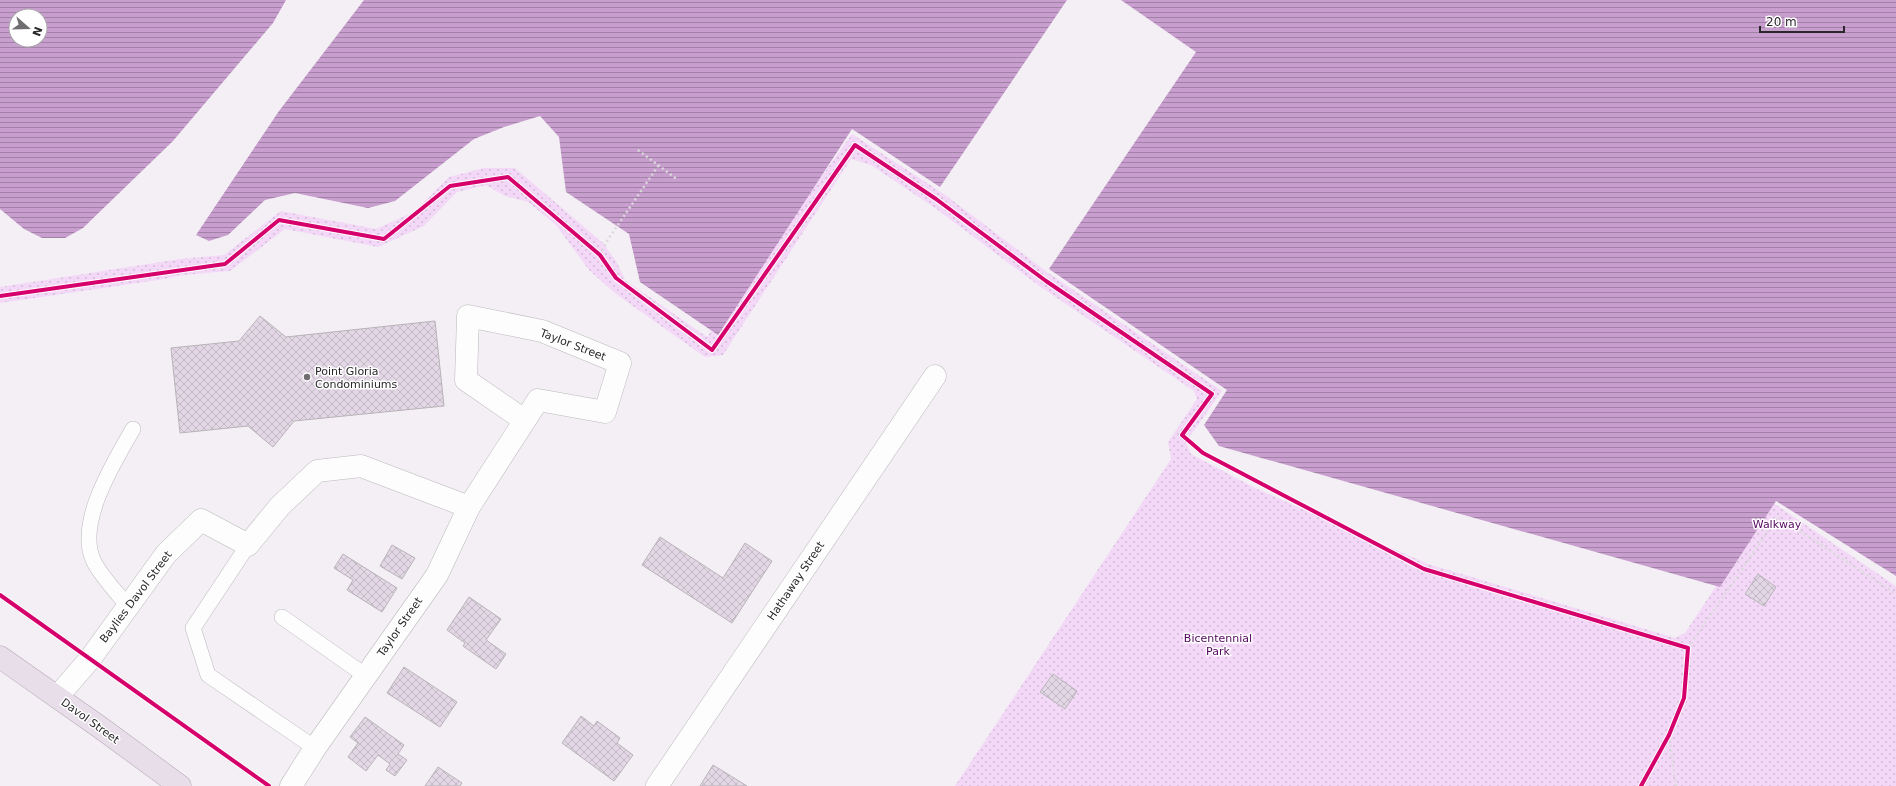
<svg xmlns="http://www.w3.org/2000/svg" width="1896" height="786" viewBox="0 0 1896 786" font-family="'DejaVu Sans',sans-serif">
  <style>
    .park { fill: url(#park-dots) }
    .water { fill: url(#water-rules); fill-rule: evenodd }
    .building { fill: url(#building-cross-hatch); stroke: #b7b4b8 }
    .lines { fill: none; stroke-linecap: round; stroke-linejoin: round }
    .service-casing { stroke: #bbb9bc; stroke-width: 16 }
    .minor-casing { stroke: #bbb9bc; stroke-width: 23 }
    .trunk-casing { stroke: #b4a7b6; stroke-width: 23 }
    .path { stroke: #dadada; stroke-width: 2.5; stroke-dasharray: 2 3; stroke-linecap: butt }
    .service { stroke: #fdfdfd; stroke-width: 15 }
    .minor { stroke: #fdfdfd; stroke-width: 22 }
    .trunk { stroke: #e8dee9; stroke-width: 22 }
    .cycleway-casing { stroke: #fff; stroke-width: 6 }
    .cycleway { stroke: #d6006c; stroke-width: 4 }
    .poi-dot { fill: #706d71; stroke: #fff; stroke-width: 1.5 }
    .labels { text-anchor: middle; dominant-baseline: central; stroke-width: 3; stroke-linejoin: round; paint-order: stroke }
    .street-label { font-size: 11px; fill: #29272a; stroke: #fff }
    .poi-label { font-size: 11px; fill: #29272a; stroke: #fff; text-anchor: start }
    .park-label { font-size: 11px; fill: #54065f; stroke: #fff }
  </style>
  <defs>
    <pattern id="park-dots" width="8" height="8" patternUnits="userSpaceOnUse"><rect width="8" height="8" fill="#f4d8f8"/><path d="M2 2h.1M6 6h.1" fill="none" stroke="#d1b9d5" stroke-width="1.8" stroke-linecap="round"/></pattern>
    <pattern id="water-rules" width="6" height="5" patternUnits="userSpaceOnUse"><rect width="6" height="5" fill="#c89ece"/><path d="M0 2.5h6" fill="none" stroke="#a281a7"/></pattern>
    <pattern id="building-cross-hatch" width="8" height="8" patternUnits="userSpaceOnUse"><rect width="8" height="8" fill="#e3d6e5"/><path d="M0 0l8 8M0 8l8-8" fill="none" stroke="#c3b8c5"/></pattern>
  </defs>
  <rect width="100%" height="100%" fill="#f3eff4"/>
  <polygon class="park" points="852,134 944,194 1047,272 1222,391 1186,442 1191,454 1255,488 1428,564 1675,638 1685,633 1772,502 1896,586 1896,786 955,786 1171,459 1168,442 1197,399 1194,391 1038,285 935,208 871,165 851,159 723,355 705,357 616,294 589,270 556,225 528,202 505,196 486,185 457,192 424,226 378,247 285,229 230,271 183,275 158,280 0,303 0,287 180,259 224,255 281,211 376,229 414,212 449,177 484,168 515,168 603,243 616,261 625,280 707,337"/>
  <g class="water">
    <path d="M0,0H286L273,23L173,141L83,228L65,238H42L24,229L0,209ZM16,16H40V40H16Z"/>
    <polygon points="364,0 1067,0 940,187 852,129 718,335 640,282 629,234 566,192 559,137 540,116 504,127 474,139 395,201 368,208 295,193 265,200 228,235 209,241 196,235 279,111"/>
    <polygon points="1121,0 1896,0 1896,576 1776,501 1720,587 1219,446 1204,425 1227,390 1049,269 1196,52"/>
  </g>
  <g class="building">
    <polygon points="260,316 286,337 435,321 444,406 294,421 273,447 248,426 180,433 171,348 239,341"/>
    <polygon points="660,537 723,578 745,543 772,561 732,623 642,565"/>
    <polygon points="392,545 415,558 402,579 380,566"/>
    <polygon points="343,554 397,588 382,612 347,590 353,580 334,568"/>
    <polygon points="1758,574 1776,587 1764,606 1745,594"/>
    <polygon points="469,597 501,619 486,640 506,654 496,669 463,646 465,643 447,630"/>
    <polygon points="404,667 457,702 440,727 387,693"/>
    <polygon points="1053,674 1077,691 1065,709 1040,692"/>
    <polygon points="581,716 594,726 597,721 620,738 617,743 633,755 614,781 562,743"/>
    <polygon points="365,717 404,745 398,754 407,760 395,776 386,770 390,764 378,755 366,771 348,757 358,743 350,737"/>
    <polygon points="713,765 747,786 700,786"/>
    <polygon points="438,767 462,783 460,786 425,786"/>
  </g>
  <g class="lines">
    <defs>
      <g id="service">
        <polyline points="248,545 193,628 208,675 315,748"/>
        <path d="M128,606C118,594 101,576 94,562C75,524 114,462 133,429"/>
        <polyline points="282,617 366,676"/>
      </g>
      <g id="minor">
        <polyline points="57,697 90,659 166,554 201,520 248,545 280,506 317,471 361,466 469,507"/>
        <polyline points="291,786 315,748 437,575 469,507 538,400 605,412 620,363 542,331 468,316 466,380 524,420"/>
        <polyline points="657,786 935,376"/>
      </g>
      <polyline id="trunk" points="0,657 101,728 180,786"/>
    </defs>
    <use href="#service" class="service-casing"/>
    <use href="#minor" class="minor-casing"/>
    <use href="#trunk" class="trunk-casing"/>
    <g class="path">
      <polyline points="638,150 678,180"/>
      <polyline points="600,255 607,241 658,166"/>
      <polyline points="0,296 225,264 279,220 384,239 450,186 508,177 600,255 616,278 712,350 855,145 936,199 1046,281 1212,394 1182,435 1203,453 1424,569 1688,648 1684,698 1669,735 1641,786"/>
      <polyline points="1688,648 1778,517 1896,594"/>
      <polyline points="1669,735 1676,786"/>
    </g>
    <use href="#service" class="service"/>
    <use href="#minor" class="minor"/>
    <use href="#trunk" class="trunk"/>
    <defs>
      <g id="cycleway">
        <polyline points="0,296 225,264 279,220 384,239 450,186 508,177 600,255 616,278 712,350 855,145 936,199 1046,281 1212,394 1182,435 1203,453 1424,569 1688,648 1684,698 1669,735 1641,786"/>
        <polyline points="0,595 269,786"/>
      </g>
    </defs>
    <use href="#cycleway" class="cycleway-casing"/>
    <use href="#cycleway" class="cycleway"/>
  </g>
  <circle class="poi-dot" cx="307" cy="377" r="4"/>
  <g class="labels">
    <g class="street-label">
      <text transform="translate(573 345) rotate(21)">Taylor Street</text>
      <text transform="translate(796 581) rotate(-56)">Hathaway Street</text>
      <text transform="translate(136 597) rotate(-53)">Baylies Davol Street</text>
      <text transform="translate(400 627) rotate(-55)">Taylor Street</text>
      <text transform="translate(90 721) rotate(36)">Davol Street</text>
    </g>
    <g class="poi-label">
      <text x="315" y="371">Point Gloria<tspan x="315" dy="13">Condominiums</tspan></text>
    </g>
    <g class="park-label">
      <text x="1777" y="524">Walkway</text>
      <text x="1218" y="638">Bicentennial<tspan x="1218" dy="13">Park</tspan></text>
    </g>
  </g>
  <g transform="translate(28 28) rotate(110)"><circle r="19" fill="#ffffff" stroke="#a9a9aa"/>
  <path d="M0-3L7 15L0 10L-7 15Z" fill="#706d71"/>
  <text y="-6" font-size="11" font-weight="bold" text-anchor="middle" fill="#29272a">N</text>
  </g>
  <path d="M1760 26v6h84v-6" fill="none" stroke="#29272a" stroke-width="2"/>
  <text x="1766" y="26" font-size="12" fill="#29272a" stroke="#ffffff" stroke-width="3" paint-order="stroke">20 m</text>
</svg>
